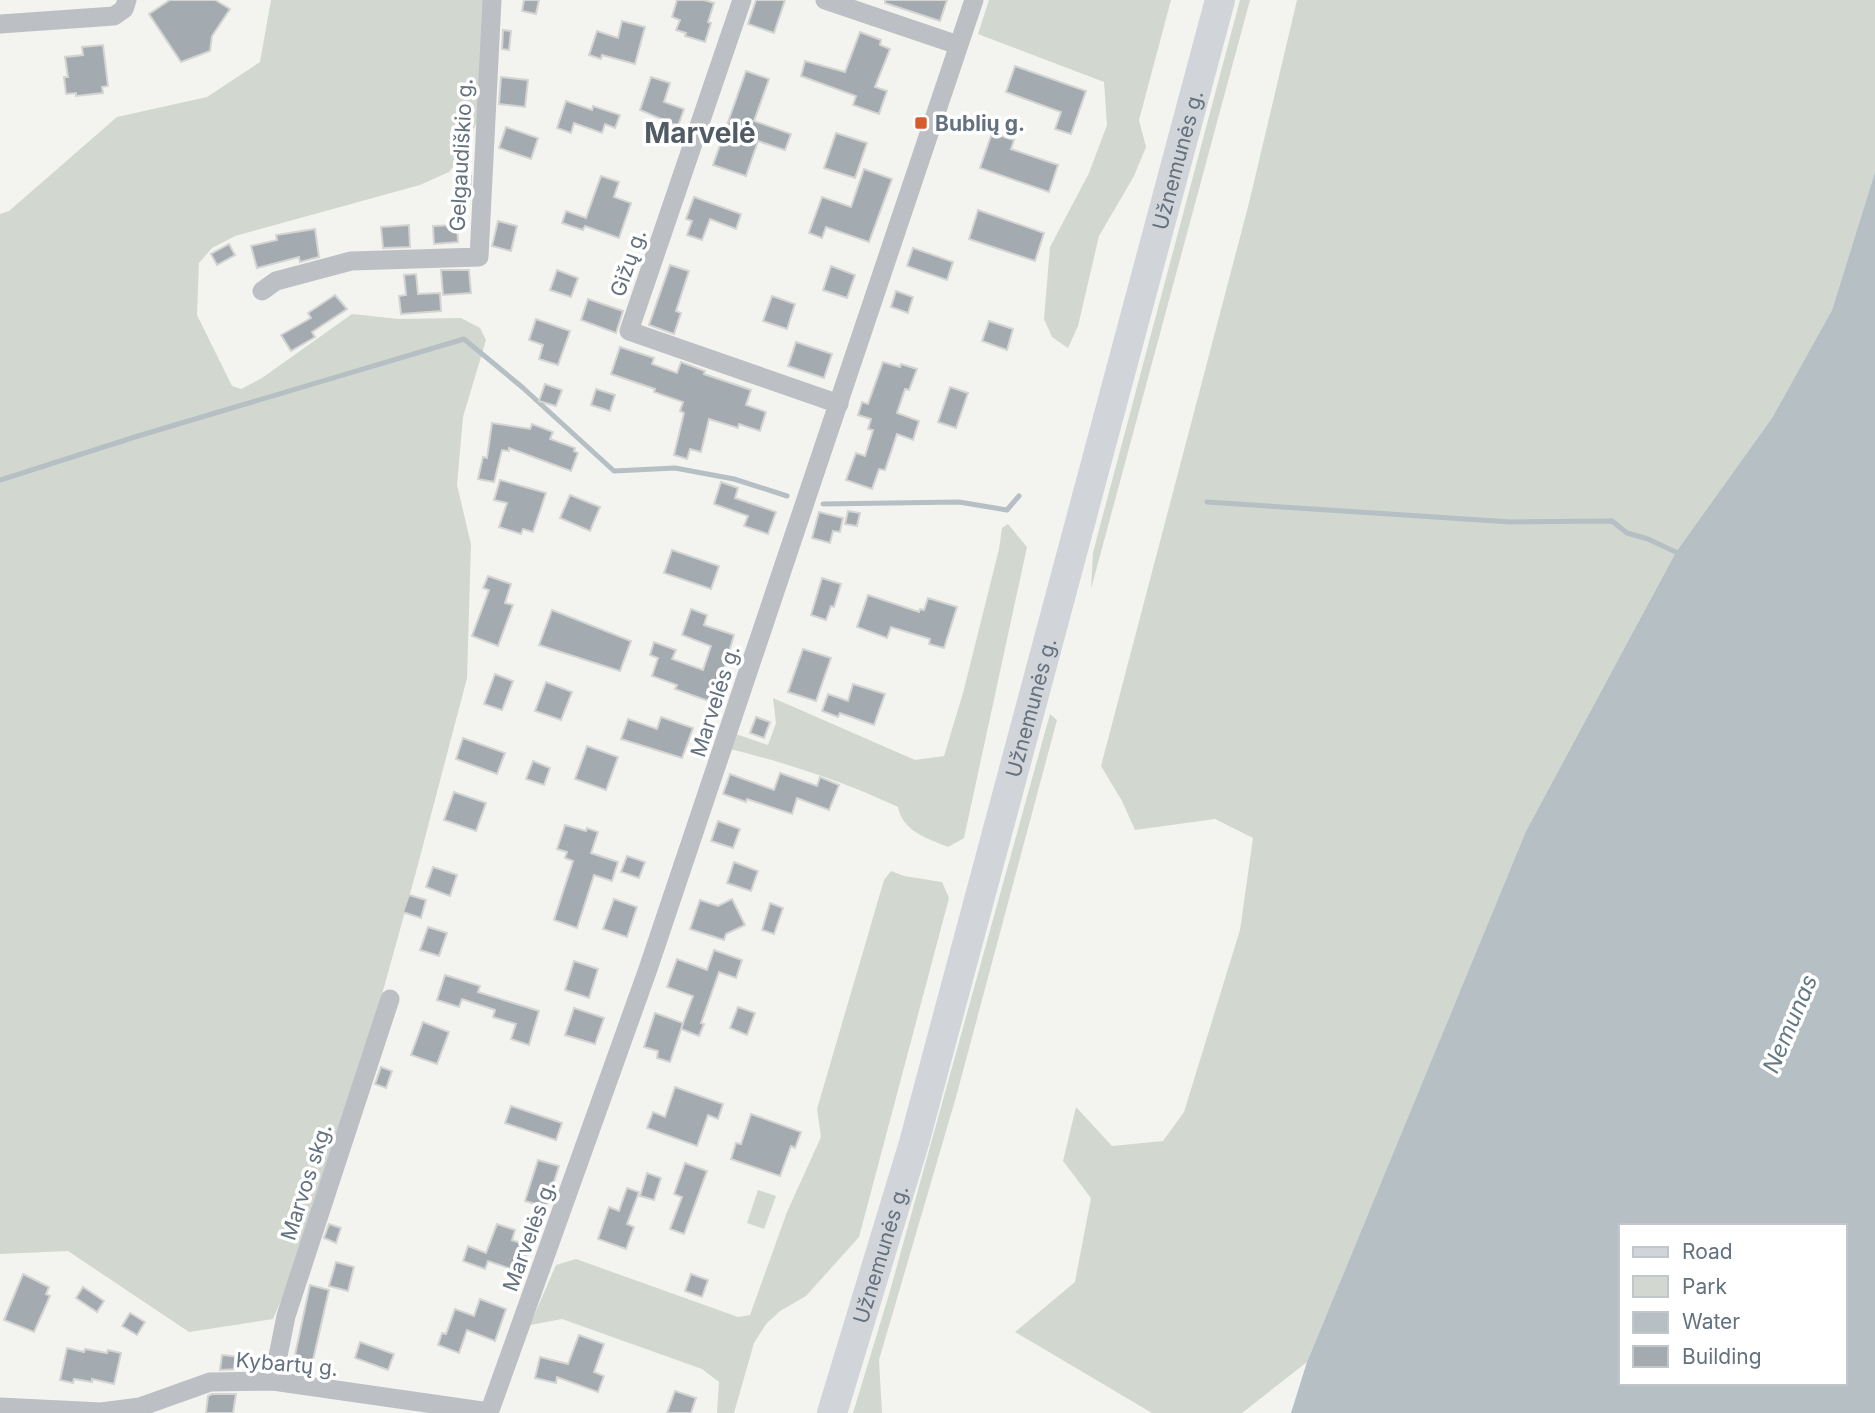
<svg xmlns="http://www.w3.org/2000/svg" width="1875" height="1413" viewBox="0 0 1875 1413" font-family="Inter,sans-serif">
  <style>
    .green { fill: #d2d8cf }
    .water { fill: #b5bfc4; fill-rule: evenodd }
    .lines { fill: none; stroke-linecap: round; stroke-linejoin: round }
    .stream { stroke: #b5bfc4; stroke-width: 5 }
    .building { fill: #a3aab0; stroke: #d4d4d2; stroke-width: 2 }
    .street { stroke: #bcbfc3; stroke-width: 19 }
    .primary { stroke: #d1d5d9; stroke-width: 30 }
    .poi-dot { fill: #d75c2b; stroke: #fff; stroke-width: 2.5 }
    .labels { text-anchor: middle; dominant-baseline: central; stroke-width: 7; stroke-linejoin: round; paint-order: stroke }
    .poi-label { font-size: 21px; font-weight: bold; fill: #64717f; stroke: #fff; text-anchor: start }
    .street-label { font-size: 21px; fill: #64717f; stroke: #fff }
    .water-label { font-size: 23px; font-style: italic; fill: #647a83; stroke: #fff }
    .district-label { font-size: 28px; font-weight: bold; fill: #515b64; stroke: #fff }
  </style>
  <rect width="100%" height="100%" fill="#f3f3ef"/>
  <g class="green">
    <polygon points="271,0 484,0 477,121 467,149 449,172 420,185 235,236 212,248 199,263 197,315 232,386 241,389 262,378 352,314 399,319 461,318 480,328 486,340 463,417 457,485 471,544 467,678 416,872 341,1142 299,1259 273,1319 189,1332 68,1251 0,1254 0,214 9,211 117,117 207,97 260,62"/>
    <polygon points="989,0 1171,0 1139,120 1146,147 1134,176 1099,236 1078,326 1068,348 1052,337 1044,319 1050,247 1089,173 1107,125 1104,82 978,34"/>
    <polygon points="1240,0 1250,0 1091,589 1093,553 1100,526"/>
    <polygon points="1297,0 1875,0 1875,172 1832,310 1772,418 1676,552 1526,831 1307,1362 1242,1413 1152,1413 1015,1332 1075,1282 1091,1198 1063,1161 1076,1107 1112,1146 1163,1141 1184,1112 1240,930 1253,838 1215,819 1135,830 1122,801 1101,766 1249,203"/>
    <path d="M1008,524L1027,547L964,838L948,847C927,838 903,832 898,807C845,782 787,763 730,749L736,734L768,745L776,723L773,698L915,760L944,756L963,693L999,549L1002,528Z"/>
    <polygon points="1050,714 1057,720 956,1097 879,1360 882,1413 853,1413 890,1291"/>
    <polygon points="891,871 904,876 942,882 949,898 859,1237 806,1296 780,1311 766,1324 754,1343 734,1413 717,1413 719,1382 702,1369 562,1319 530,1325 556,1265 576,1259 738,1317 750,1315 787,1212 821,1137 817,1109 884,880"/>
    <polygon points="758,1190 776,1196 764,1229 747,1223"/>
  </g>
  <path class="water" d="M1875,172V1413H1291L1307,1362L1526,831L1676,552L1772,418L1832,310ZM1621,1226H1845V1383H1621Z"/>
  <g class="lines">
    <g class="stream">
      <polyline points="0,480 138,436 464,339 522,387 614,471 675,468 734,479 787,496"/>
      <polyline points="1207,502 1511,522 1612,521 1627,533 1648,539 1682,555"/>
      <polyline points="823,504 959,502 1007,510 1019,496"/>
    </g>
  </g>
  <g class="building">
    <polygon points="170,0 215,0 230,9 212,36 210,51 181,62 149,14"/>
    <polygon points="524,0 539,0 536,14 522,11"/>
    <polygon points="677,0 704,0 714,3 708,22 711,23 705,42 685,36 686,33 676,30 680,20 672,17"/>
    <polygon points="756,0 785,0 774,33 748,24"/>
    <polygon points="885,0 947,0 940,21 885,3"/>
    <polygon points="622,21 645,27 635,64 602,55 601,59 589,55 597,31 618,38"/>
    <polygon points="503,30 511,31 509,50 502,49"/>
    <polygon points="860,32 881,40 880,45 890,49 875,87 887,91 879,114 853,105 856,96 801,76 805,61 845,72"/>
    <polygon points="103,45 108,86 102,87 103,93 76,96 76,93 66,94 64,77 68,77 65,57 83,55 82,47"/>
    <polygon points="1015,66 1086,91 1071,134 1055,129 1061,112 1006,92"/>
    <polygon points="746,71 769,79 754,121 791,134 785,150 758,141 746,176 713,165"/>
    <polygon points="501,77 528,80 525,107 499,104"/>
    <polygon points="651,77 670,83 664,102 684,109 678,126 640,110"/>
    <polygon points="566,101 592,110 593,106 620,115 615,128 605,124 602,133 574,123 571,133 557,128"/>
    <polygon points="506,127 538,138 531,159 499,148"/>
    <polygon points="836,133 867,143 855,178 824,168"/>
    <polygon points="992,133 1014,140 1011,149 1058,165 1049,192 980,168"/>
    <polygon points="864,169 892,179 869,242 826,227 822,238 809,233 822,197 851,207"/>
    <polygon points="460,175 471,176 470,200 459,199"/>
    <polygon points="601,176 619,182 614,197 631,203 619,238 585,226 583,230 562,223 566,211 586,218"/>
    <polygon points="694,197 741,214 736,229 710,219 702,240 687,235 692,221 686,219"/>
    <polygon points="978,210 1044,233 1035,261 969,239"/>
    <polygon points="498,221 517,226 511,251 492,246"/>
    <polygon points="409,225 410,247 383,248 381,227"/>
    <polygon points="457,225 458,242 434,244 433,226"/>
    <polygon points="315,229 319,257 300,262 299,257 257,268 251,246 277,240 276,235"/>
    <polygon points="229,244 235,255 217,265 211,254"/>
    <polygon points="913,248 953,262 947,280 907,266"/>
    <polygon points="670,265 689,271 676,311 681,313 674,334 649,325"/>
    <polygon points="831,266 855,275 847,298 823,290"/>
    <polygon points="441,270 469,270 471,293 443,295"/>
    <polygon points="557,270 578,278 571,297 550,290"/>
    <polygon points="416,274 418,294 440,293 441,311 401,314 399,296 406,295 404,275"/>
    <polygon points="896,291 913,297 908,313 891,307"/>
    <polygon points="335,295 347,309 312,332 315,337 291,351 281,335 311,318 308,313"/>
    <polygon points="772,296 795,304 787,329 763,321"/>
    <polygon points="588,299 623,311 616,333 581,320"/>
    <polygon points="536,319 570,331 558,365 539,359 543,345 529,340"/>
    <polygon points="989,321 1013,329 1007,350 982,341"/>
    <polygon points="796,342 832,354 824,378 788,366"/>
    <polygon points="620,347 654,358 652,364 677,373 681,362 705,371 704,374 751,390 746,405 766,412 760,431 739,424 738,428 709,419 701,452 690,449 687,459 674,455 684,413 680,411 683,402 654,392 655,389 611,374"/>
    <polygon points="883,362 900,367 901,364 917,369 909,390 905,389 897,413 919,421 913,440 897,434 885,470 879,469 872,489 846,480 856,453 865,456 873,430 868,429 871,419 858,415 862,402 868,404"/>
    <polygon points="545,384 562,390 556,406 539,401"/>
    <polygon points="950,387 968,393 956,428 938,422"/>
    <polygon points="596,389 615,395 610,411 591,405"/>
    <polygon points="492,423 530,429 532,424 553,432 550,439 575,448 574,451 578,453 571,471 509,448 509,451 502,450 494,482 478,479 483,457 487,458"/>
    <polygon points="500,480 546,493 533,532 523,529 521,534 499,527 507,503 494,500"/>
    <polygon points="721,482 738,488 735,498 776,512 768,534 744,526 748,516 714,504"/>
    <polygon points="570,495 600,507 590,531 560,518"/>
    <polygon points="848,511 860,513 857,526 845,524"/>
    <polygon points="819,512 843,518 840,532 833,531 830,543 812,538"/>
    <polygon points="672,550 719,566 711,589 664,573"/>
    <polygon points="488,576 511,584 505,603 513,605 498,646 472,636 489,590 483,588"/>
    <polygon points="822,578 841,584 834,607 831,606 826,620 811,615"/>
    <polygon points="868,595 919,612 920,609 924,610 928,598 957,607 944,648 929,644 930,639 891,627 887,638 857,627"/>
    <polygon points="691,609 707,615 704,625 734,635 714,703 675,689 677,685 652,676 658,658 650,655 654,642 676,650 672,659 703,670 711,646 682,635"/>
    <polygon points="552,610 631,641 620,671 539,645"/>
    <polygon points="803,649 831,658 816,701 788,692"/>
    <polygon points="495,674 513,681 502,710 484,704"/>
    <polygon points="546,682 572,692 561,720 535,711"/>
    <polygon points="853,684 885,694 874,725 840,713 838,717 822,711 828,694 848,701"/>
    <polygon points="661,717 693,728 682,758 621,739 628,719 657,729"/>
    <polygon points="756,717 770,722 764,738 750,733"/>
    <polygon points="463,738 505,753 497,774 456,759"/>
    <polygon points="587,746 618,757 606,790 575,779"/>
    <polygon points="533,761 550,768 544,785 526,779"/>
    <polygon points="780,773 817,786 820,777 839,785 829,810 797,798 792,814 747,799 746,802 723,794 730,774 774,790"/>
    <polygon points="454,792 486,803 476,831 444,820"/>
    <polygon points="718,821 740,829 733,848 711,841"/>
    <polygon points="565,825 586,831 587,828 598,832 591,853 618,862 612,881 594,875 577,928 554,920 573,861 565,858 567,852 557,849"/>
    <polygon points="627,856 645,862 639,878 621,872"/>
    <polygon points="734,862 758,871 751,891 727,883"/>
    <polygon points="433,867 457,875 450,896 426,887"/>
    <polygon points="409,895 426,900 421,918 403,912"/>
    <polygon points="614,899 637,907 627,937 603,929"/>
    <polygon points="732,899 745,925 726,934 724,940 690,929 700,900 718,906"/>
    <polygon points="770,903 783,908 774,934 762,930"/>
    <polygon points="428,927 447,933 439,956 420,950"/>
    <polygon points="714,950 742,960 736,978 719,972 701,1023 704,1024 699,1036 681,1029 693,996 667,987 677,959 707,970"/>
    <polygon points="574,961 598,969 589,998 565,990"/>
    <polygon points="445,975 480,986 478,992 539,1011 529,1045 511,1039 516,1024 493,1017 495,1010 462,999 459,1007 437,1000"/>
    <polygon points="738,1007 755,1013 747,1035 730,1028"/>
    <polygon points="574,1008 604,1018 595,1044 565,1035"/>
    <polygon points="655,1013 683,1023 670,1062 657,1058 658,1051 644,1047"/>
    <polygon points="423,1022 449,1032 437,1064 411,1055"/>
    <polygon points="381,1067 392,1071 386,1088 375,1084"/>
    <polygon points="675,1087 723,1104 718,1119 708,1115 697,1146 647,1128 653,1112 665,1117"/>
    <polygon points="511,1106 562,1123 556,1140 505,1123"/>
    <polygon points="751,1114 801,1132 795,1148 791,1146 780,1176 731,1159 736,1143 741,1144"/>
    <polygon points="538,1160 559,1166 546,1207 525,1201"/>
    <polygon points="685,1163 707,1171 684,1234 670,1229 682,1197 674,1194"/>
    <polygon points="647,1173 661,1178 654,1200 640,1196"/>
    <polygon points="627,1188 639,1192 627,1224 634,1227 626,1249 598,1239 609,1207 619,1211"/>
    <polygon points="329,1224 341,1228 336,1243 324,1238"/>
    <polygon points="497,1224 515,1230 512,1240 530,1246 520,1272 488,1261 485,1269 463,1261 468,1246 486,1253"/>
    <polygon points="336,1262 354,1267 348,1291 329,1286"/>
    <polygon points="23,1274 49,1287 46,1294 50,1296 34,1332 4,1320"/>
    <polygon points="691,1274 708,1280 702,1297 685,1291"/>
    <polygon points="310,1285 329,1290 310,1373 292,1369"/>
    <polygon points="83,1287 104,1301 97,1312 76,1298"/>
    <polygon points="480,1299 506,1309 495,1341 467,1330 459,1353 438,1345 442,1333 446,1334 455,1309 474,1316"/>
    <polygon points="130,1313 145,1322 137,1335 122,1326"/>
    <polygon points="579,1335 604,1344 594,1372 604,1376 598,1392 557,1377 556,1383 535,1378 540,1357 568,1364"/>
    <polygon points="360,1342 394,1354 388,1370 355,1358"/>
    <polygon points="67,1348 84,1352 85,1349 107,1353 108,1350 121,1353 114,1384 92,1379 92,1382 74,1379 73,1383 60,1380"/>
    <polygon points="222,1355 240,1357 239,1369 220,1370"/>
    <polygon points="675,1391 696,1398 691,1413 667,1413"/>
    <polygon points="212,1394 236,1394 233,1413 206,1413 208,1396"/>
  </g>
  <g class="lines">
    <g class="street">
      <polyline points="742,0 629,331 839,404"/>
      <polyline points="825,0 958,45"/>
      <polyline points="0,24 114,16 124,9 127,0"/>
      <polyline points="262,291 276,281 351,261 479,257 492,0"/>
      <polyline points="273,1381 286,1316 390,999"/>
      <polyline points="0,1407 101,1412 140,1407 210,1382 273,1381 489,1412"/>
      <polyline points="489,1413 648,969 974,0"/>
    </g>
    <path class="primary" id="s1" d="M832,1413L914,1143L1220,0"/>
  </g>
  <rect class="poi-dot" x="914" y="116" width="14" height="14" rx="3.5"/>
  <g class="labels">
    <g class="poi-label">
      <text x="935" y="123">Bublių g.</text>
    </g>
    <g class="street-label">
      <text transform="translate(461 155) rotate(-87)">Gelgaudiškio g.</text>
      <text stroke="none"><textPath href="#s1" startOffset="1300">Užnemunės g.</textPath></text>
      <text transform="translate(628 263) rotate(-71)">Gižų g.</text>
      <text transform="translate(715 701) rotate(-72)">Marvelės g.</text>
      <text stroke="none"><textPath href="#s1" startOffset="733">Užnemunės g.</textPath></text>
      <text transform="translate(306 1182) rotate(-72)">Marvos skg.</text>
      <text transform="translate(529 1236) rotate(-70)">Marvelės g.</text>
      <text stroke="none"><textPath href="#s1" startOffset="166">Užnemunės g.</textPath></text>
      <text transform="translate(287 1364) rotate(5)">Kybartų g.</text>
    </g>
    <g class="water-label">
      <text transform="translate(1790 1024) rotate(-67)">Nemunas</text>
    </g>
    <g class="district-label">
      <text x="700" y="133">Marvelė</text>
    </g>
  </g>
  <rect x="1619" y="1224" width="228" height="161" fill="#ffffff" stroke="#c1c6cc" stroke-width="2"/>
  <rect x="1633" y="1247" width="35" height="10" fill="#d1d5d9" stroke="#c1c6cc" stroke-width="2"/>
  <text x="1682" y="1259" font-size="21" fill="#64717f">Road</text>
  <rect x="1633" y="1276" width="35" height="21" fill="#d2d8cf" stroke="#c1c6cc" stroke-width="2"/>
  <text x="1682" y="1294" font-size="21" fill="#64717f">Park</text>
  <rect x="1633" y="1312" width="35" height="21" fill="#b5bfc4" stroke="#c1c6cc" stroke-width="2"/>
  <text x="1682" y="1329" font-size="21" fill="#64717f">Water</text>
  <rect x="1633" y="1346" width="35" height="21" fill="#a3aab0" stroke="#c1c6cc" stroke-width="2"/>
  <text x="1682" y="1364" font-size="21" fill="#64717f">Building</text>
</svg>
